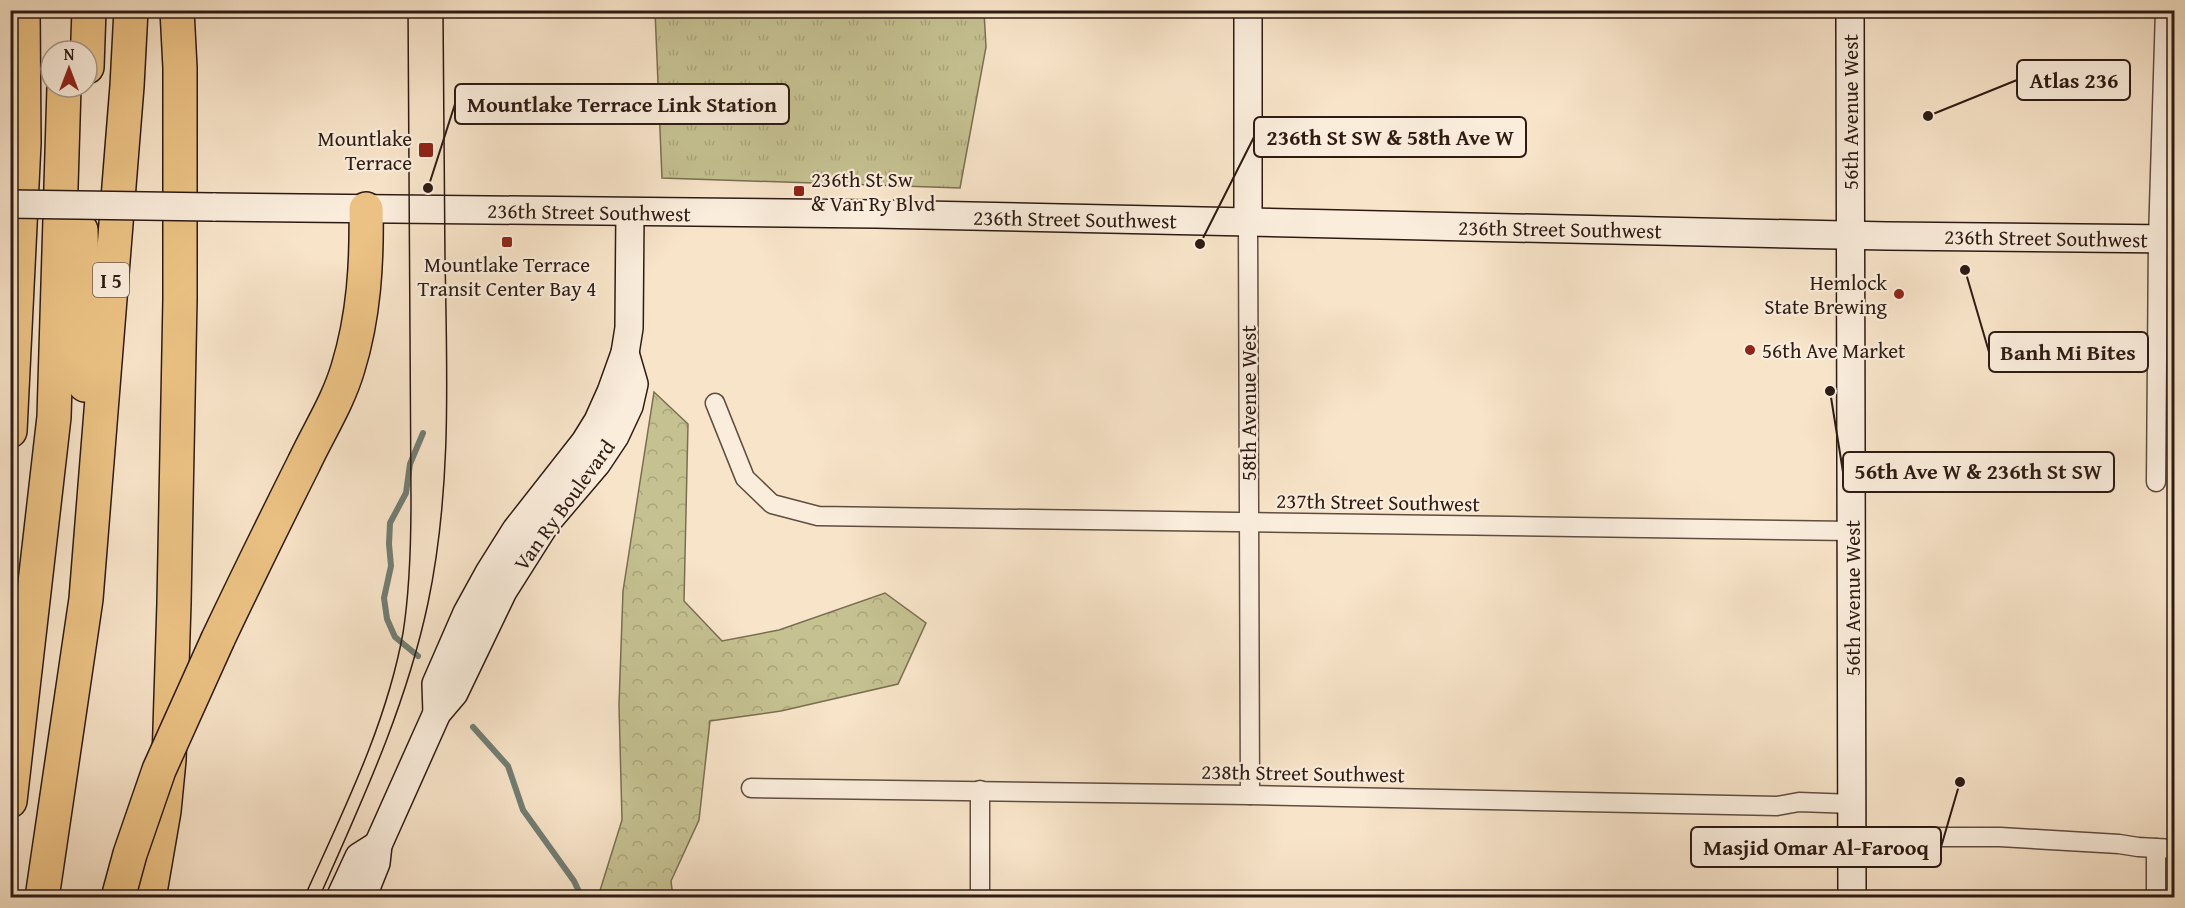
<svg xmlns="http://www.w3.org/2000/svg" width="2185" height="908" viewBox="0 0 2185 908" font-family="'Gentium Book Plus',serif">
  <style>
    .grass { fill: url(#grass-tufts); stroke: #7a6e52; stroke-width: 1.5 }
    .forest { fill: url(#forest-crowns); stroke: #7a6e52; stroke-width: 1.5 }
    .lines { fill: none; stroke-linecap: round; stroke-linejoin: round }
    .stream { stroke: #717d73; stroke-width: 6 }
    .street-casing { stroke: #604d41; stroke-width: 21 }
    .secondary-casing { stroke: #2e1b14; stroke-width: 30 }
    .highway-casing { stroke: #2e1b14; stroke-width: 36 }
    .street { stroke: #faeddc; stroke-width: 18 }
    .secondary { stroke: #faeddc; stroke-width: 27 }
    .highway { stroke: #ecc284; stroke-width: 33 }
    .tram { stroke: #2e1b14; stroke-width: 1.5 }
    .secondary-bridge-casing { stroke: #2e1b14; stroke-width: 30; stroke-linecap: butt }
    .highway-bridge-casing { stroke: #2e1b14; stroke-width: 36; stroke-linecap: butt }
    .secondary-bridge { stroke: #faeddc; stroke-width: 27 }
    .highway-bridge { stroke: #ecc284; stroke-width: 33 }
    .poi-dot { fill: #8f2418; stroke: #faeddc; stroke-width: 2 }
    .labels { text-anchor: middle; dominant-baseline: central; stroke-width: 4.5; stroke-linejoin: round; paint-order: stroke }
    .shield { fill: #faeddc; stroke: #6b5a50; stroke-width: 1.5 }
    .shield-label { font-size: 20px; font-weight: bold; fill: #2e1b14 }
    .street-label { font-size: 21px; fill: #2e1b14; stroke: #faeddc }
    .poi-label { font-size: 21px; fill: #2e1b14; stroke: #faeddc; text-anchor: end }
    .leader { fill: none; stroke: #2e1b14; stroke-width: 2 }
    .callout-dot { fill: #2e1b14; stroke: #faeddc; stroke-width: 2 }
    .callout { fill: #faeddc; stroke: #2e1b14; stroke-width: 2 }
    .callout-label { font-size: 22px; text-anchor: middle; font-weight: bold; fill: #2e1b14 }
  </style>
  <defs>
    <pattern id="grass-tufts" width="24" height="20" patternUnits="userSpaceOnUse" patternTransform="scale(1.5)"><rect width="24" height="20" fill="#c5c191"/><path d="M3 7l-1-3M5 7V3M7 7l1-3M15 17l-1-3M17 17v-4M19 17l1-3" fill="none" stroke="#aaa57c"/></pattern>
    <pattern id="forest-crowns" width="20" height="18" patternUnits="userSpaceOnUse" patternTransform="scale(1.5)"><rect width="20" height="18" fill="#c5c191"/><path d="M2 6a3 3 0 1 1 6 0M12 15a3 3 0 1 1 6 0" fill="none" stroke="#aaa57c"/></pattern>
  </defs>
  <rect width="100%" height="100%" fill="#f8e4c9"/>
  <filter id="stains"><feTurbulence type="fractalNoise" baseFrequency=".00333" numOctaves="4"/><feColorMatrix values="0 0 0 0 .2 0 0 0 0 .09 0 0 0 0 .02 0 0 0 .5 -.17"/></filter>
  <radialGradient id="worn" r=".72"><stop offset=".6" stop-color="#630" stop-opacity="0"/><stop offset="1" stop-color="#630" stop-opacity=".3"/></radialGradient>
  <polygon class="grass" points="655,11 984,11 986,47 960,188 662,178"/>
  <polygon class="forest" points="654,392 688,424 684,601 722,641 779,630 885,593 926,623 898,684 781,711 710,721 699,820 671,881 673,897 598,897 622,820 619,705 623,591"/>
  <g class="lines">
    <g class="stream">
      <polyline points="418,656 395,637 387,619 384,598 391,566 389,544 390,523 406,493 410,464 423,433"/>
      <polyline points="473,727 508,766 523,810 574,881 582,898"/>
    </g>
    <defs>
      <g id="street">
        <polyline points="1248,223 1250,795"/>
        <polyline points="715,403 745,478 772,504 818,516 1851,531"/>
        <polyline points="2156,482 2158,239 2165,10"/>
        <polyline points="751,788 1250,795 1777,806 1799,802 1853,804"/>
        <polyline points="980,790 980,898"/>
        <polyline points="1853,837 2000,837 2119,844 2138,847 2174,849"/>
        <polyline points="2156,848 2156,898"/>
      </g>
      <g id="secondary">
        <polyline points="1248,10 1248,223"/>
        <polyline points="1850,10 1852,898"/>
        <polyline points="213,207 876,214 1887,236 2174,239"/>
        <polyline points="437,713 436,684 467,613 489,573 516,530 585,442 598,421 611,392 625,353 629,328 630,212"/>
        <polyline points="340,898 359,857 378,845"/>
        <polyline points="362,898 376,863 378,845 437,713 454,693 503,591 546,523 597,463 615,436 629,406 634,384 625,353"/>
      </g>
      <g id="highway">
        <polyline points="87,67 89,10"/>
        <polyline points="81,230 85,385"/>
        <polyline points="10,431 24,143 23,10"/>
        <path d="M218,639C246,580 275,521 304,463C319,431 338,402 348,368C364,316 367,263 366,209"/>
        <polyline points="10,801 54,417 64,87"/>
        <polyline points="42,898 86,599 127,86 131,10"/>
        <polyline points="149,898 164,811 169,760 174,603 180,299 180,68 177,10"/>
      </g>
    </defs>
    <use href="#street" class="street-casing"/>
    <use href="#secondary" class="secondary-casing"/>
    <use href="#highway" class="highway-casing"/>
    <use href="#street" class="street"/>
    <use href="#secondary" class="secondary"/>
    <use href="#highway" class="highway"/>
    <g class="tram">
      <path d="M304,898C343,811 386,726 403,633C410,589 411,545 411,500L408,10"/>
      <path d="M319,898C362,801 406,707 428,603C452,489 447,373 445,257C444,175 444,93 443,10"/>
    </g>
    <defs>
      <polyline id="secondary-bridge" points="10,204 213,207"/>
      <polyline id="highway-bridge" points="118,898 130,854 159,770 218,639"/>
    </defs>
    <use href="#secondary-bridge" class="secondary-bridge-casing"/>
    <use href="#highway-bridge" class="highway-bridge-casing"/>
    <use href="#secondary-bridge" class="secondary-bridge"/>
    <use href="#highway-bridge" class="highway-bridge"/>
  </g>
  <g class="poi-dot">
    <rect x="418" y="142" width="16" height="16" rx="3"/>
    <rect x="793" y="185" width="12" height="12" rx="3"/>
    <rect x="501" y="236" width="12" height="12" rx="3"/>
    <circle cx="1899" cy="294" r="6"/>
    <circle cx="1750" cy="350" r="6"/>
  </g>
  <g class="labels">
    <rect class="shield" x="93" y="263" width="36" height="34" rx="4.5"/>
    <g class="shield-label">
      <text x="111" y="280">I 5</text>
    </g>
    <g class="street-label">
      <text transform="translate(1850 112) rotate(-90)">56th Avenue West</text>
      <text transform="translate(589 212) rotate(1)">236th Street Southwest</text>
      <text transform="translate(1075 219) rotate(1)">236th Street Southwest</text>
      <text transform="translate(1560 229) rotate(1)">236th Street Southwest</text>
      <text transform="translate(2046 238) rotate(1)">236th Street Southwest</text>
      <text transform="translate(1248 403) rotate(-90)">58th Avenue West</text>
      <text transform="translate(1378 502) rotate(1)">237th Street Southwest</text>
      <text transform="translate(564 505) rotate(-54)">Van Ry Boulevard</text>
      <text transform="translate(1852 598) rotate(-90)">56th Avenue West</text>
      <text transform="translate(1303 773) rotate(1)">238th Street Southwest</text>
    </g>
    <g class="poi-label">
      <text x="412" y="138">Mountlake<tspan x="412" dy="24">Terrace</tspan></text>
      <text x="811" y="179" text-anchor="start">236th St Sw<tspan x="811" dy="24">&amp; Van Ry Blvd</tspan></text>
      <text x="507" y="264" text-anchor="middle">Mountlake Terrace<tspan x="507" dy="24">Transit Center Bay 4</tspan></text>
      <text x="1887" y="282">Hemlock<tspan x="1887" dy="24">State Brewing</tspan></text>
      <text x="1762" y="350" text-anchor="start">56th Ave Market</text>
    </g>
  </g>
  <path class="leader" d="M1928 116L2017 80M428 188L455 104M1200 244L1254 137M1965 270L1989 352M1830 391L1843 472M1960 782L1941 847"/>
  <g class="callout-dot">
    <circle cx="1928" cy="116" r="6"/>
    <circle cx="428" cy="188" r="6"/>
    <circle cx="1200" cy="244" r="6"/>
    <circle cx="1965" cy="270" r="6"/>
    <circle cx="1830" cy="391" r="6"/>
    <circle cx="1960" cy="782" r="6"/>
  </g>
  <g class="callout">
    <rect x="2017" y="60" width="113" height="40" rx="6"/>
    <rect x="455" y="84" width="334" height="40" rx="6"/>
    <rect x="1254" y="117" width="272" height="40" rx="6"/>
    <rect x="1989" y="332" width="159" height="40" rx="6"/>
    <rect x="1843" y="452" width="271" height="40" rx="6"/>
    <rect x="1691" y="827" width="250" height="40" rx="6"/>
  </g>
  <g class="callout-label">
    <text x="2074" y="88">Atlas 236</text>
    <text x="622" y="112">Mountlake Terrace Link Station</text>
    <text x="1390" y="145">236th St SW &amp; 58th Ave W</text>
    <text x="2068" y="360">Banh Mi Bites</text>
    <text x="1978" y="479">56th Ave W &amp; 236th St SW</text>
    <text x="1816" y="855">Masjid Omar Al-Farooq</text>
  </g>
  <rect width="2185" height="908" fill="none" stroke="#f8e4c9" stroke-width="36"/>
  <rect x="12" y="12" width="2161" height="884" fill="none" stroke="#2e1b14" stroke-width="3"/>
  <rect x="18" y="18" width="2149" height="872" fill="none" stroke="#2e1b14" stroke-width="1.5"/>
  <g transform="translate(69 69)"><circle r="28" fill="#faeddc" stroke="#a8998c" stroke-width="1.5"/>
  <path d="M0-4.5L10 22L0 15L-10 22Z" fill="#8f2418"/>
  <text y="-9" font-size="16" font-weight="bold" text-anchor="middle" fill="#2e1b14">N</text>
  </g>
  <rect width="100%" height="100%" filter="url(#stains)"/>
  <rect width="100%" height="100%" fill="url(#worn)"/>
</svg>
